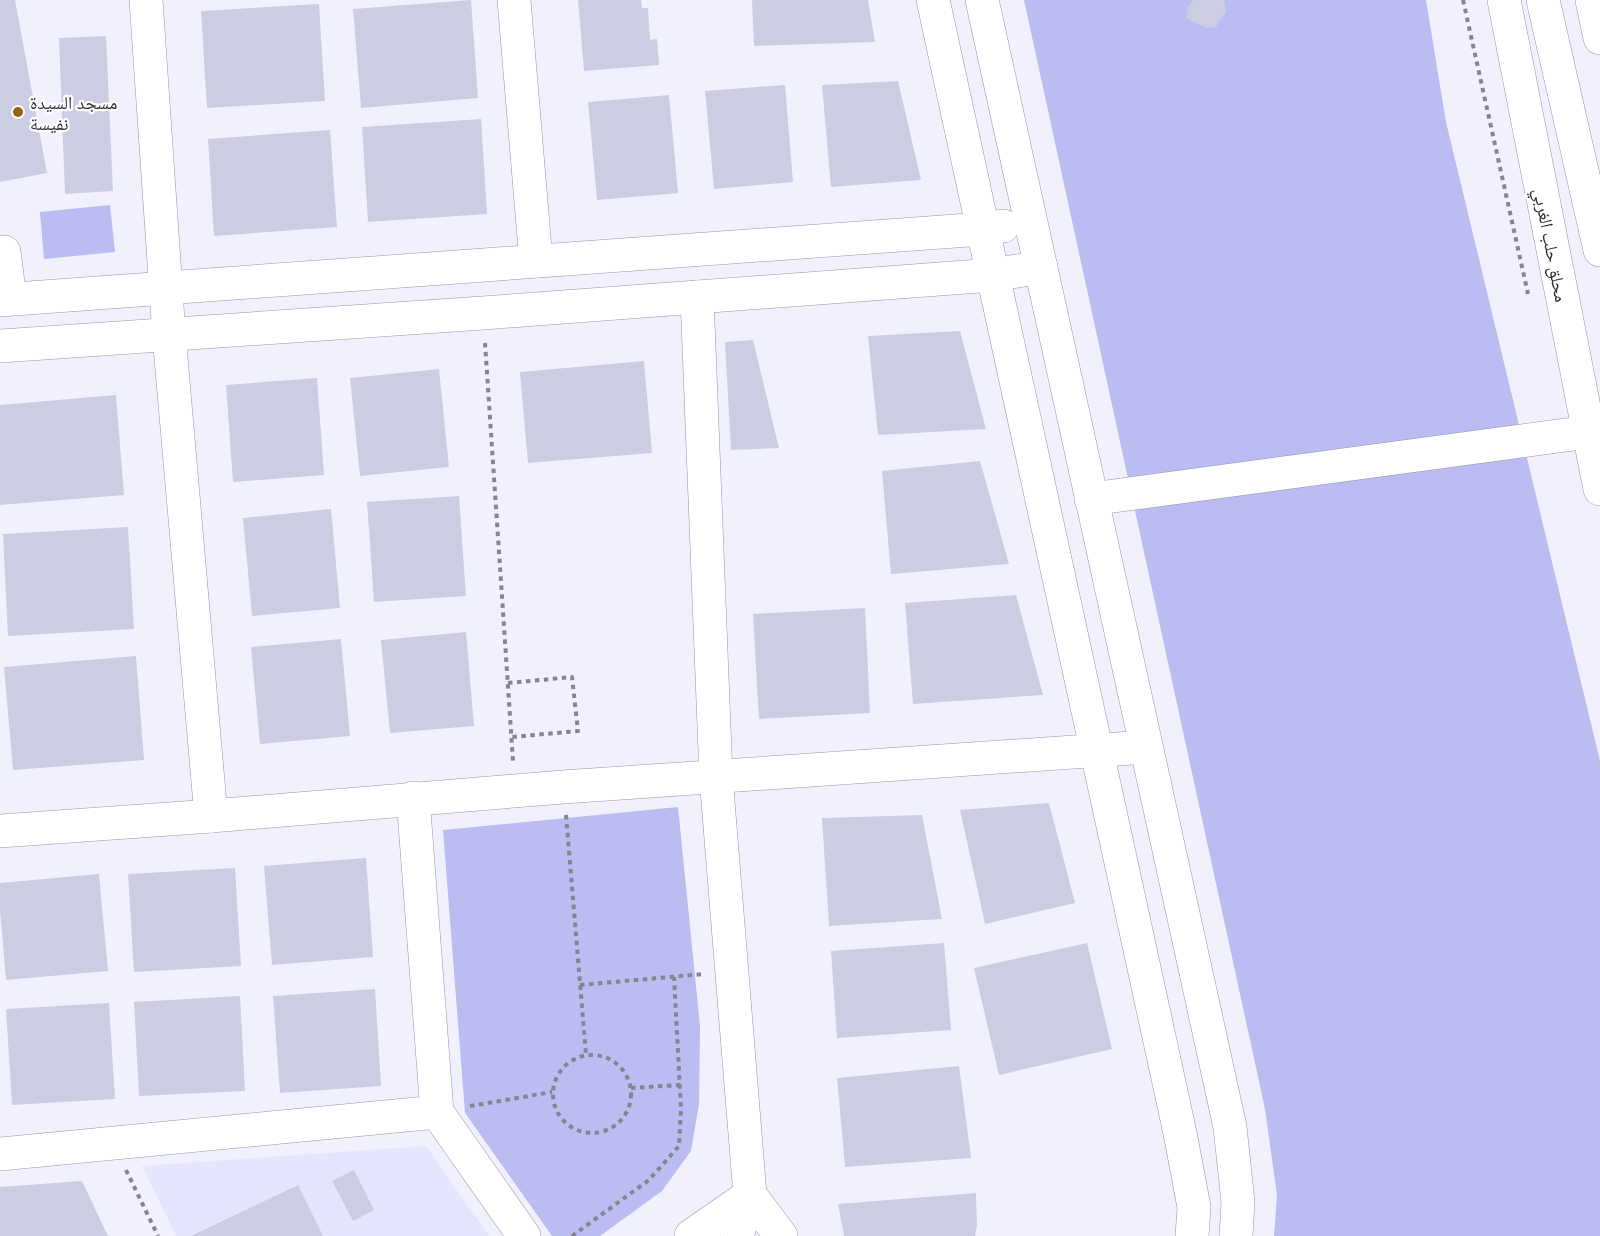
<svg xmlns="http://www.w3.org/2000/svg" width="1600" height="1236" viewBox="0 0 1600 1236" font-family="Roboto,'Noto Naskh Arabic',sans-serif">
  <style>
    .built { fill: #e5e6fd }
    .green { fill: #babcf2 }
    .building { fill: #cccde2 }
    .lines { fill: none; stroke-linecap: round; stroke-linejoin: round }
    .minor-casing { stroke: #9394a7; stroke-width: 34 }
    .highway-casing { stroke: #9394a7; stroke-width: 34 }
    .path { stroke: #85858f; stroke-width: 4; stroke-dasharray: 4.5 4.5; stroke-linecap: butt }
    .minor { stroke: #fff; stroke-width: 33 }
    .highway { stroke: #fff; stroke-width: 33 }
    .poi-dot { fill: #946213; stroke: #fff; stroke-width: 2 }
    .labels { text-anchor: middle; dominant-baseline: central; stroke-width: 4.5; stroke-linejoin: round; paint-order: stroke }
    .poi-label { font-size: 18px; fill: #2c2c34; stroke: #fff; text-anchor: start }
    .street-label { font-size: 18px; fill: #2c2c34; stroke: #fff }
  </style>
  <rect width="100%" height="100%" fill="#f1f1fe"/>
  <polygon class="built" points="426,1146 489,1236 176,1236 142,1166"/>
  <g class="green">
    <polygon points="1024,0 1426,0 1446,122 1600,761 1600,1236 1274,1236 1277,1195 1265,1109"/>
    <polygon points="110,205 115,252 44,259 40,212"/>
    <polygon points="678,807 700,1026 699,1104 691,1151 662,1191 600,1236 552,1236 465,1113 443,830"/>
  </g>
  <g class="building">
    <polygon points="0,0 15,0 47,173 0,182"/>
    <polygon points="471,0 478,98 361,108 353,9"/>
    <polygon points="578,0 641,0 642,8 648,8 650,40 657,39 659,65 584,71"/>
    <polygon points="752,0 868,0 875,42 754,46"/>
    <polygon points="1193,0 1224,0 1226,12 1216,27 1206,28 1186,18 1188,7"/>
    <polygon points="319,4 325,101 207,108 201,11"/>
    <polygon points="106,36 113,191 65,194 59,38"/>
    <polygon points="898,81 921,180 831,187 822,85"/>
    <polygon points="785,85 793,182 714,189 705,91"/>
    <polygon points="669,95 678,193 597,200 588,102"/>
    <polygon points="481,119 487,214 368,222 362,127"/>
    <polygon points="330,130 337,227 214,236 208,139"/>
    <polygon points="960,331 986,429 878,435 868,336"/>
    <polygon points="753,340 779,448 731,450 725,342"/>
    <polygon points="644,361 652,453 528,463 520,372"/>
    <polygon points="439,369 449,467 360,476 350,378"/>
    <polygon points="317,378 324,475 233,482 226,385"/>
    <polygon points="116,395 124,495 0,505 0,405"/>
    <polygon points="980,461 1009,564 891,574 882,471"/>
    <polygon points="459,496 466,596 374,602 367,502"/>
    <polygon points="331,509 340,608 252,616 243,518"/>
    <polygon points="128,527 134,629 8,636 3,534"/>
    <polygon points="1016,595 1043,695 913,704 905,603"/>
    <polygon points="865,608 870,713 759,719 753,614"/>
    <polygon points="466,632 474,726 390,733 381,640"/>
    <polygon points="341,639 350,736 260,744 251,647"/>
    <polygon points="136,656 144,760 13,770 4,667"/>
    <polygon points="1049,803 1075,903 985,924 960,810"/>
    <polygon points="922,815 942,919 829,926 822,818"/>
    <polygon points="366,858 373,957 272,965 264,866"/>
    <polygon points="235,868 241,966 134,972 128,874"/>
    <polygon points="99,874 108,971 6,980 0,910 0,883"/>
    <polygon points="944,943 951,1030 837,1038 831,951"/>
    <polygon points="1087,943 1112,1049 999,1075 974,968"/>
    <polygon points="375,989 381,1086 280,1093 273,996"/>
    <polygon points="240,996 245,1091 139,1096 134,1002"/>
    <polygon points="109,1003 115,1099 12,1105 6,1009"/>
    <polygon points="959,1066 971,1158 845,1167 837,1078"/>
    <polygon points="354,1170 374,1210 353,1221 332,1181"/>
    <polygon points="82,1181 108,1236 0,1236 0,1187"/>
    <polygon points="298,1185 323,1236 191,1236"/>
    <polygon points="976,1193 977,1226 975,1236 844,1236 838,1204"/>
  </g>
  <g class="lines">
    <defs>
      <g id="minor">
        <polyline points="146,0 169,335 211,816"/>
        <polyline points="514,0 536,261"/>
        <polyline points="933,0 1180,1133 1194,1207 1192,1236"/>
        <polyline points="982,0 1230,1127 1238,1202 1236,1236"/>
        <polyline points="0,252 4,252 10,299"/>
        <polyline points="0,300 983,229 1003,226"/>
        <polyline points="0,346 483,313 993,275 1041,267"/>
        <polyline points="1091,499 1588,432"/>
        <polyline points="0,831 211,816 563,787 1146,747"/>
        <polyline points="437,1112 524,1236"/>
        <polyline points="0,1154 437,1112 413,798"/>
        <polyline points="750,1195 781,1236"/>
        <polyline points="691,1236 750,1195 716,777 697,297"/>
        <polyline points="737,1236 750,1195"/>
      </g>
      <g id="highway">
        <polyline points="1504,0 1600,489"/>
        <polyline points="1543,0 1600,250"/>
        <polyline points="1592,0 1600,38"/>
      </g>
    </defs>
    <use href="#minor" class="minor-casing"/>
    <use href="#highway" class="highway-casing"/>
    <g class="path">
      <polyline points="1463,0 1528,294"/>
      <polyline points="485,343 513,761"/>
      <polyline points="508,683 572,677 578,731 512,737"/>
      <polyline points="566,815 586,1055"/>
      <polyline points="580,985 704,974"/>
      <circle cx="592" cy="1094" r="39"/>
      <polyline points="631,1088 680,1085"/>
      <polyline points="470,1106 552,1092"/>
      <polyline points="126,1170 158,1236"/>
      <polyline points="572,1236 649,1180 679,1146 681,1109 674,977"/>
    </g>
    <use href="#minor" class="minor"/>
    <use href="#highway" class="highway"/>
  </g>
  <circle class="poi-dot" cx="18" cy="112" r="6"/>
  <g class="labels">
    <g class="poi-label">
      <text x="30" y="102">مسجد السيدة<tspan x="30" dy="21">نفيسة</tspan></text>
    </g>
    <g class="street-label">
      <text transform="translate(1551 245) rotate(79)">محلق حلب الغربي</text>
    </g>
  </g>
</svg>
